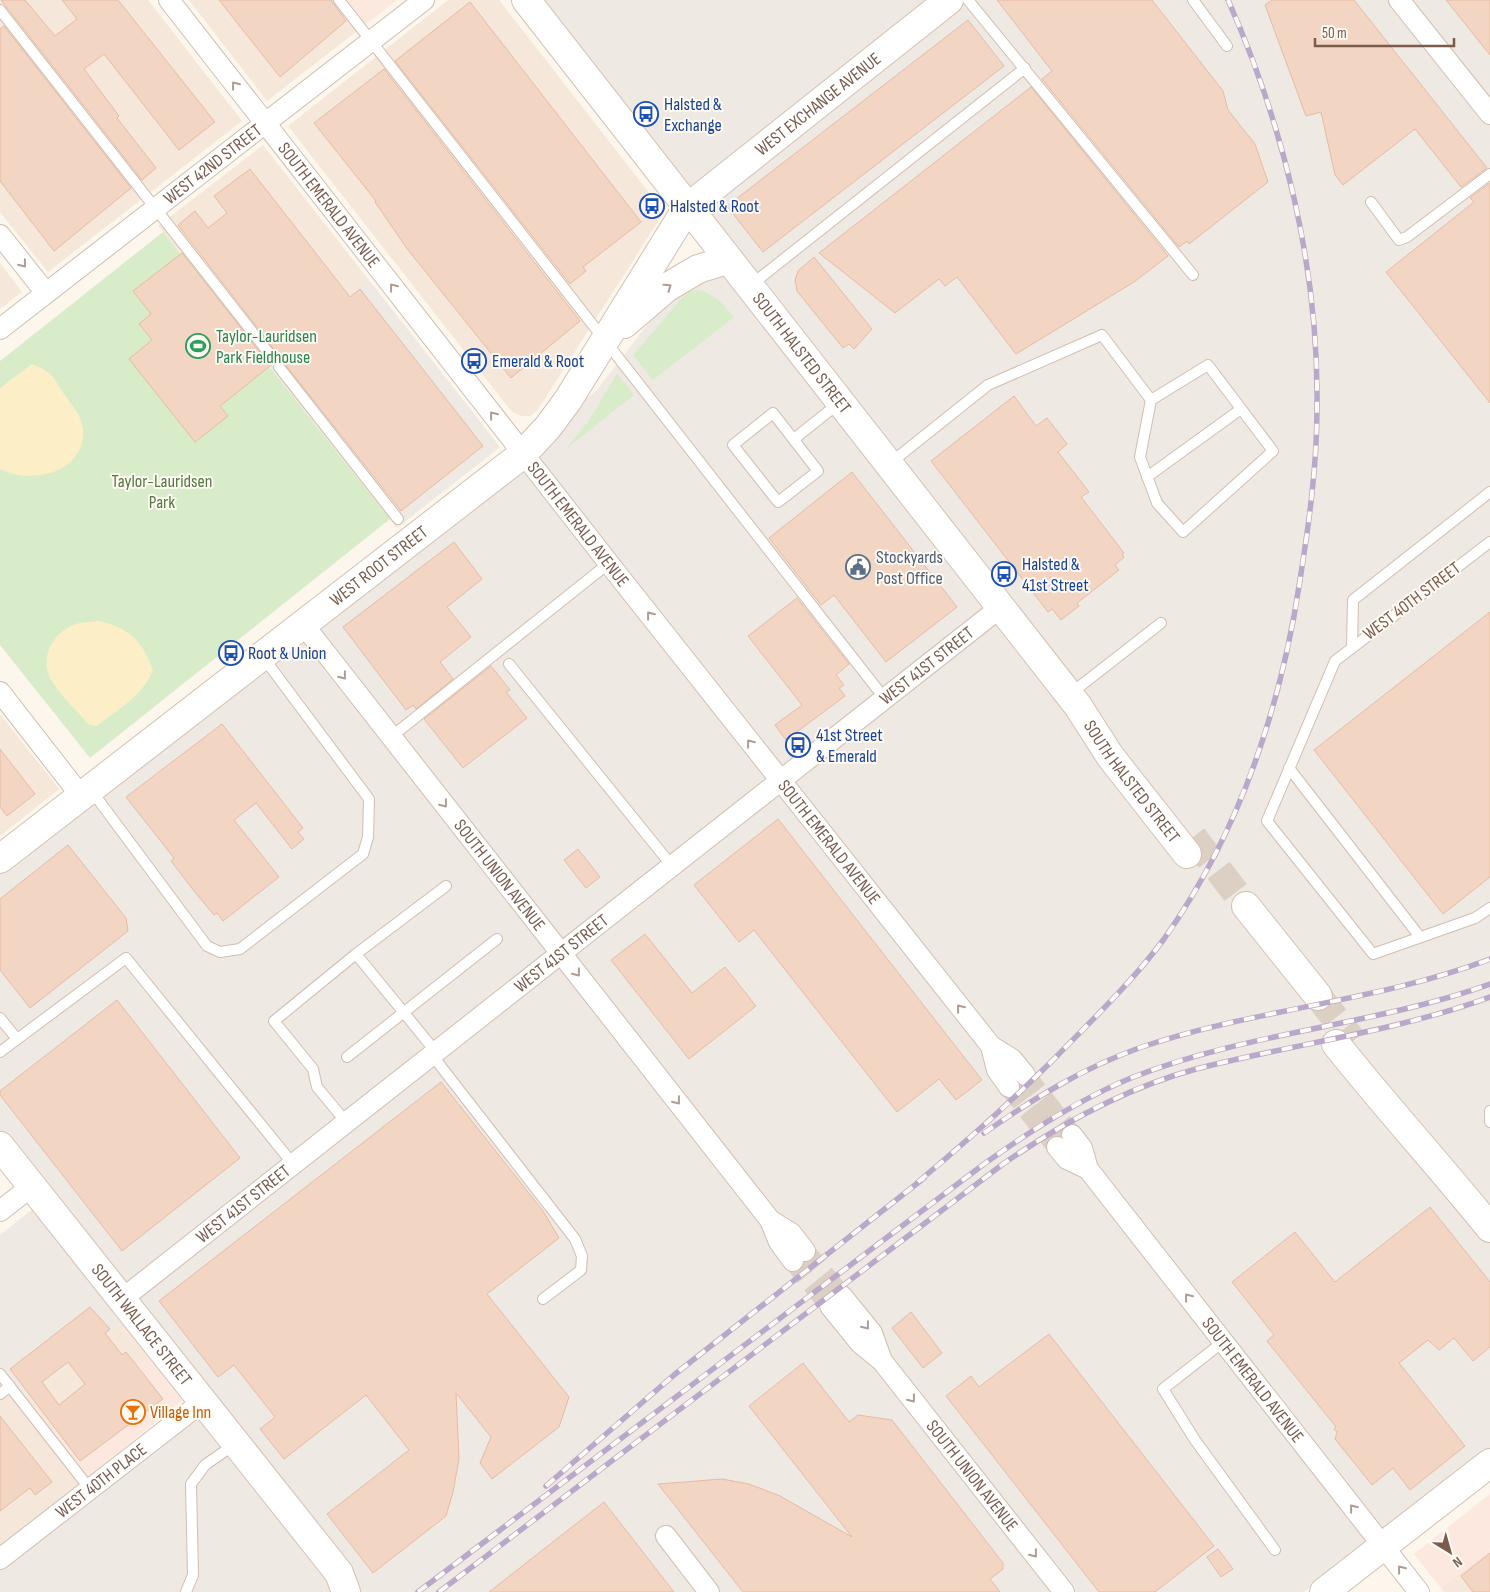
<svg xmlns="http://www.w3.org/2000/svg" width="1490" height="1592" viewBox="0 0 1490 1592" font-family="'Sofia Sans Condensed',sans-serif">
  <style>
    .residential { fill: #f5e8da }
    .commercial { fill: #fde8e0 }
    .industrial { fill: #efe9e4 }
    .green { fill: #d8ecc9 }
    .sand { fill: #fcefc7 }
    .building { fill: #f3d5c3; stroke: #e6bba3; fill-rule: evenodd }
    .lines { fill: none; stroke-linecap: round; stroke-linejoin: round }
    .street-tunnel { stroke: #dcd0c4; stroke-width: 20; stroke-dasharray: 20 10; stroke-linecap: butt }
    .secondary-tunnel { stroke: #dcd0c4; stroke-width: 28; stroke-dasharray: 28 14; stroke-linecap: butt }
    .lane-casing { stroke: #d1beb0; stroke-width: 12 }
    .street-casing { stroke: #d1beb0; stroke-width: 22 }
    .secondary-casing { stroke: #d6c0b0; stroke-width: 30 }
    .lane { stroke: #fff; stroke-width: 10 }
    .street { stroke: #fff; stroke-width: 20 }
    .secondary { stroke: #fff; stroke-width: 28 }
    .rail-casing { stroke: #b9a8c9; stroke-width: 5.5 }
    .rail { stroke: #fffaf3; stroke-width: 4; stroke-dasharray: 11; stroke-linecap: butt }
    .oneway { stroke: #af9d94 }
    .labels { text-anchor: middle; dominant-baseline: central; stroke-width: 4; stroke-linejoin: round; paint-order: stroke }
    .transit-label { font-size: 18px; fill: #164399; stroke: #fffaf3; text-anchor: start }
    .street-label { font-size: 18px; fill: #7a5c4d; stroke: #fffaf3 }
    .leisure-label { font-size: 18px; fill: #27864d; stroke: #fffaf3; text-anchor: start }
    .park-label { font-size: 18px; fill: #537a41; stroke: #fffaf3 }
    .service-label { font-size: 18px; fill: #4e5e75; stroke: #fffaf3; text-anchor: start }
    .food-label { font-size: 18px; fill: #c56008; stroke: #fffaf3; text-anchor: start }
  </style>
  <rect width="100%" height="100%" fill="#fdf6ec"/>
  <g class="residential">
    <polygon points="0,0 148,0 242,121 48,272 0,212"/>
    <polygon points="189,0 339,0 361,28 267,101"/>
    <polygon points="448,0 499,0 664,212 537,411 530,416 522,416 512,412 288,126"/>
    <polygon points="263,145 369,280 266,361 158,226"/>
    <polygon points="0,263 22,292 0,309"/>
    <polygon points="0,714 59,789 0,836"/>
    <polygon points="123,1322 149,1357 47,1434 83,1481 0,1546 0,1374 21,1401"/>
    <polygon points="1490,1550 1490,1592 1444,1592 1441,1588"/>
  </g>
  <g class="commercial">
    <polygon points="339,0 397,0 361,28"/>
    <polygon points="149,1357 183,1400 83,1481 47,1434"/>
    <polygon points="1490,1494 1490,1550 1441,1588 1414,1554"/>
  </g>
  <g class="industrial">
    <polygon points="527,0 1490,0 1490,1449 1304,1592 0,1592 0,1559 195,1407 0,1151 0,859 597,390 712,241"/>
    <polygon points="369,280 500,447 397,528 266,361"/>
    <polygon points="34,1208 123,1322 21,1401 0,1374 0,1235"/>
  </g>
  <g class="green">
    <polygon points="163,232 390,519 90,758 0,645 0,361"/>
    <path d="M699,290C716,295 723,304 734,317L653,380L633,355L681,299L690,291Z"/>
    <polygon points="617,374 634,395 566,449 587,423"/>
  </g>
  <g class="sand">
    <path d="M32,364C53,373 52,375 64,394C72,405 82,416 83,430C86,473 30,485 0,469V388Z"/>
    <path d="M99,621C130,628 142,641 153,670C144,695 117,710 97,726L89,725C77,711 63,698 53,683C38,661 51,632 76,624C83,622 92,622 99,621Z"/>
  </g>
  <g class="building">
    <polygon points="1,0 25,0 55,36 77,19 62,0 118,0 215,122 179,150 104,54 84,69 119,116 117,118 156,168 142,180"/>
    <polygon points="219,0 331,0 346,21 280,77"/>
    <polygon points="997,0 1152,0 1223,91 1228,110 1255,144 1268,182 1189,244 1187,241 1179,247 1042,79 1052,71"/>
    <polygon points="1272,0 1354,0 1487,168 1461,187 1415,129 1343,185 1335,175 1321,112 1306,116 1265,5"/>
    <polygon points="1446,0 1490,0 1490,55"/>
    <polygon points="470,2 641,222 583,267 586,271 570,284 395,61"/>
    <polygon points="968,20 1004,66 763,252 727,206"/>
    <polygon points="4,26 131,188 54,251 0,181 0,29"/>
    <polygon points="384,69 580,321 511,378 408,250 375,202 376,201 314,123"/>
    <polygon points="1031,87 1168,256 1134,282 1016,354 957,277 945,286 939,279 895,313 819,253"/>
    <polygon points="250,169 350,297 360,289 483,446 401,511 280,358 220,406 228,416 195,442 129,359 152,340 139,324 151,314 133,291 182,253 263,356 268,359 274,355 273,348 178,225 195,211 208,228 227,213 214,196"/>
    <polygon points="1490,183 1490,403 1386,272 1474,202 1470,198"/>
    <polygon points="814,257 872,329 854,349 849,344 843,348 797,291 795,280 798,271"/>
    <polygon points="1014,396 1036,426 1047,418 1067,444 1058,452 1089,492 1081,497 1124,553 1122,554 1124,557 1115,565 1119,570 1077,603 1079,606 1061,620 1052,609 1048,612 931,461"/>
    <polygon points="852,472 957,607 886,662 834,595 821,605 769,538"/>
    <polygon points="454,542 482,579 447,607 471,637 440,662 453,679 416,709 413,705 406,710 343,627"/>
    <polygon points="797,598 849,664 836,675 844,685 839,688 845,696 786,740 775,725 802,705 748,636"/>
    <polygon points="1490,612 1490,877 1443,914 1314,750"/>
    <polygon points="491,666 510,690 506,692 527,718 463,768 424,719"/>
    <polygon points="222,724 303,828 298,832 304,839 292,849 256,803 234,820 279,877 223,921 217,913 214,915 194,891 171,861 174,858 126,797"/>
    <polygon points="0,749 35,794 7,816 0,807"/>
    <polygon points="778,819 982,1080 956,1100 939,1079 897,1112 754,930 739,942 694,885"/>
    <polygon points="68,845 126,918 128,931 30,1008 0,970 0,899"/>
    <polygon points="578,849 600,877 586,888 564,860"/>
    <polygon points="645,934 692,993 725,967 756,1006 689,1059 611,960"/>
    <polygon points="117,1000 240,1158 122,1251 0,1095 0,1091"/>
    <polygon points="441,1082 543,1211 559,1238 487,1294 569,1397 559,1427 492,1479 480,1463 491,1437 456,1393 459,1459 453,1492 446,1516 373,1573 327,1514 409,1450 366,1395 284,1459 260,1429 275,1417 234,1365 218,1377 159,1301"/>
    <polygon points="1430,1207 1490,1282 1490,1347 1473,1361 1454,1338 1439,1350 1428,1340 1399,1363 1465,1446 1410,1490 1393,1468 1372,1485 1335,1439 1337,1432 1334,1429 1336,1427 1267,1341 1274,1335 1232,1282 1295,1232 1335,1282"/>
    <path d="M90,1307L110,1329L105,1333L122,1355L126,1352L163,1399L80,1461L10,1369ZM68,1362L85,1384L59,1405L42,1382Z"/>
    <polygon points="911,1312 942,1353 923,1368 892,1328"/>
    <polygon points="1049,1334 1214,1546 1155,1592 1099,1592 946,1396 971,1376 979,1387"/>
    <polygon points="803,1363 849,1422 858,1415 892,1420 1003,1563 1003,1569 990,1579 1000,1592 743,1592 658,1484 722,1479 749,1484 780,1496 852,1537 749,1406"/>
    <polygon points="0,1416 52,1482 35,1495 30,1488 0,1511"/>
    <polygon points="604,1502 674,1592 489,1592"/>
    <polygon points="1218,1549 1233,1569 1221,1577 1207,1557"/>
    <polygon points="1490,1553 1490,1592 1473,1592 1461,1576"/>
  </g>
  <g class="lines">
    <g class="street-tunnel">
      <polyline points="1025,1075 1072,1135"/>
      <polyline points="1009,1087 1057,1147"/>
      <polyline points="805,1251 842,1296"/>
      <polyline points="793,1261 830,1306"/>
    </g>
    <g class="secondary-tunnel">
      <polyline points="1193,837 1246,906"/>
      <polyline points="1318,996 1353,1041"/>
    </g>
    <defs>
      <g id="lane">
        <polyline points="339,0 885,699"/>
        <polyline points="968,0 1193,275"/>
        <polyline points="1193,0 1227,46"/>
        <polyline points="0,10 268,352"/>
        <polyline points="1371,202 1399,240 1407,237 1490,174"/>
        <polyline points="751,285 1025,68"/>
        <polyline points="279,367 398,519"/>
        <polygon points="773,413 818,471 778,502 733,445"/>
        <polyline points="794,439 839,403"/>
        <polyline points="889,464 988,385 1102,335 1151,400 1140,457 1157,503 1183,532 1273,451 1208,365 1151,400"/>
        <polyline points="1147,477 1241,409"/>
        <polyline points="1490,542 1335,661 1267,821 1373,954 1475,918 1490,908"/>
        <polyline points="1352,647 1353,600 1490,492"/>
        <polyline points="509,664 672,866"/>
        <polyline points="1070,694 1161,623"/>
        <polyline points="391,737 609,563"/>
        <polyline points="1289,768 1420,937"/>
        <polyline points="91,790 207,946 220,952 240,949 363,854 368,837 369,799 263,657"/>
        <polyline points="356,954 446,886"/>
        <polyline points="0,1018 17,1039"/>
        <polyline points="0,1052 126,958 293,1164"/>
        <polyline points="432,1055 575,1239 582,1256 581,1270 543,1299"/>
        <polyline points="347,1057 497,939"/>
        <polyline points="1490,1111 1490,1122"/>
        <polyline points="346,1122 317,1087 313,1069 274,1021 356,954 436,1052"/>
        <polyline points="1223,1342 1163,1389 1195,1440 1275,1550"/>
        <polyline points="0,1374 90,1489"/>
        <polyline points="0,1394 10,1386"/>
        <polyline points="186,1592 193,1575 191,1484 205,1465 235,1444"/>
      </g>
      <g id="street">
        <path id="s1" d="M169,0L618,575L991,1046L1012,1059L1025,1075"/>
        <polyline points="1399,0 1490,114"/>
        <polyline points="0,235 46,293"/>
        <path id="s2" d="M0,329L424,0"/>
        <path id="s3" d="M303,624L770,1220L779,1242L793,1261"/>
        <polyline points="0,692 81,796"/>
        <polyline points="991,1046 997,1070 1009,1087"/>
        <path id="s4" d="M1072,1135L1082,1148L1088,1169L1419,1592"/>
        <polyline points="1057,1147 1067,1159 1088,1169"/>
        <polyline points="0,1211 32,1186"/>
        <polyline points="770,1220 791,1233 805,1251"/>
        <polyline points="842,1296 872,1333 882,1361"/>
        <path id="s5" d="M122,1299L1001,607"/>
        <path id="s6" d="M830,1306L860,1343L882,1361L1064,1592"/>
        <polyline points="666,1536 709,1592"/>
        <path id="s7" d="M0,1559L202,1402"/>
      </g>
      <g id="secondary">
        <path id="s8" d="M526,0L1078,706L1110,756L1187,854"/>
        <polyline points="624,324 666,288 698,269 727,260"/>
        <path id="s9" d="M0,859L523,454L548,427L568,400L687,208L949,0"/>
        <polyline points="1246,906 1318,996"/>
        <path d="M1336,1044C1386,1107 1440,1166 1490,1228"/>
        <path id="s10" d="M0,1146L339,1573L346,1592"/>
        <polyline points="1324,1592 1490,1463"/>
      </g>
    </defs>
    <use href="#lane" class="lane-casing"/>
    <use href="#street" class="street-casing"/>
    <use href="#secondary" class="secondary-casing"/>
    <use href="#lane" class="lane"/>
    <use href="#street" class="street"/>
    <use href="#secondary" class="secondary"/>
    <defs>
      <g id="rail">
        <path d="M984,1133C1033,1099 1083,1068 1139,1048C1253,1009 1377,1002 1490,959"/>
        <path d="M918,1182C966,1142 1012,1101 1056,1057C1094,1018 1132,982 1164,939C1239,833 1281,707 1300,580C1309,523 1317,466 1317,408C1319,269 1284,126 1228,0"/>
        <polyline points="546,1486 674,1375 924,1178"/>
        <path d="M418,1592L984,1164C1030,1131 1078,1100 1131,1078C1246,1032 1373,1026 1490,984"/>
        <path d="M439,1592L1003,1164C1062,1123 1126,1088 1196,1069C1293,1044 1395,1032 1490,997"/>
      </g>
    </defs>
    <use href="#rail" class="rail-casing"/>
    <use href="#rail" class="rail"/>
  </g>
  <defs><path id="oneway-chevron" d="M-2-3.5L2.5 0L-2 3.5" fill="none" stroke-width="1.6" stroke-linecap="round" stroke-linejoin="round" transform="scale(1.25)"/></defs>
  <g class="oneway">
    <use href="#oneway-chevron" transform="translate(235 85) rotate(-128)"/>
    <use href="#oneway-chevron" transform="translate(23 264) rotate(52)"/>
    <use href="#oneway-chevron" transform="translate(393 287) rotate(-128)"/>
    <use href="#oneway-chevron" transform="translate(668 287) rotate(-35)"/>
    <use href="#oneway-chevron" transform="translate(493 415) rotate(-128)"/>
    <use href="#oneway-chevron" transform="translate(650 615) rotate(-128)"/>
    <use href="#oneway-chevron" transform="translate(343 676) rotate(52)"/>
    <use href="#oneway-chevron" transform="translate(750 743) rotate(-128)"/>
    <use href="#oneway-chevron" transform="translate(444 804) rotate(52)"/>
    <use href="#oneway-chevron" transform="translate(577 973) rotate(52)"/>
    <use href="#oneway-chevron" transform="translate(960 1008) rotate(-128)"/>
    <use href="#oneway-chevron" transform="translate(677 1101) rotate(52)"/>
    <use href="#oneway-chevron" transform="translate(1188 1297) rotate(-128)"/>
    <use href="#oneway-chevron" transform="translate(866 1326) rotate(52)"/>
    <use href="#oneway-chevron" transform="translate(912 1399) rotate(52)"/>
    <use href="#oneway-chevron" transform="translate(1353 1508) rotate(-128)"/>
    <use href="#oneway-chevron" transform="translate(1034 1554) rotate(52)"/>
    <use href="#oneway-chevron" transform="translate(1401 1569) rotate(-128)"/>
  </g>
  <defs>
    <symbol id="bus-ring" viewBox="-11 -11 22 22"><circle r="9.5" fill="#fffaf3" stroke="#1a4fb4" stroke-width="1.5"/><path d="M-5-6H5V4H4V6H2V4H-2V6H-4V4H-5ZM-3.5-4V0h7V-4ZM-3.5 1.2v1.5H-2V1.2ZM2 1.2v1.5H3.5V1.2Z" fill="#1a4fb4"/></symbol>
    <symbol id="stadium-ring" viewBox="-11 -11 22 22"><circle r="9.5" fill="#fffaf3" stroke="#2e9e5b" stroke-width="1.5"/><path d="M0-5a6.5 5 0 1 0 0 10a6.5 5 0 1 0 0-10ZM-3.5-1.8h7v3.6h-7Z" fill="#2e9e5b"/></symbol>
    <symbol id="civic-ring" viewBox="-11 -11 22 22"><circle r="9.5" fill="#fffaf3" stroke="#5c6f8a" stroke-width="1.5"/><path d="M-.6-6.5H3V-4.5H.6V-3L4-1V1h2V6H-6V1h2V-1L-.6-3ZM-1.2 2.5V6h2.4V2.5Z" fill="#5c6f8a"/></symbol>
    <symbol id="bar-ring" viewBox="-11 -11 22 22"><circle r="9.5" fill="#fffaf3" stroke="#e8710a" stroke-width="1.5"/><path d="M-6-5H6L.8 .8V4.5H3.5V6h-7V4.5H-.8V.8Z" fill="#e8710a"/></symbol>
  </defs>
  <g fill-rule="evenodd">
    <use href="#bus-ring" x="632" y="100" width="28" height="28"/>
    <use href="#bus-ring" x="638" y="192" width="28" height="28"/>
    <use href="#stadium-ring" x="184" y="332" width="28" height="28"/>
    <use href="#bus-ring" x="460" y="347" width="28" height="28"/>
    <use href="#civic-ring" x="844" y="553" width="28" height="28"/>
    <use href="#bus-ring" x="990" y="560" width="28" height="28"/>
    <use href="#bus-ring" x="217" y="639" width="28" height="28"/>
    <use href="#bus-ring" x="784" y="731" width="28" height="28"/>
    <use href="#bar-ring" x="119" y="1398" width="28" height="28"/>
  </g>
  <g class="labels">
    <g class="transit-label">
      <text x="664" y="104">Halsted &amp;<tspan x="664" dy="21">Exchange</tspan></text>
      <text x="670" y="206">Halsted &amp; Root</text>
      <text x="492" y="361">Emerald &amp; Root</text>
      <text x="1022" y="564">Halsted &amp;<tspan x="1022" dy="21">41st Street</tspan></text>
      <text x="248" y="653">Root &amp; Union</text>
      <text x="816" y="735">41st Street<tspan x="816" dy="21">&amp; Emerald</tspan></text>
    </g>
    <g class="street-label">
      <text stroke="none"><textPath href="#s9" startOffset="1125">WEST EXCHANGE AVENUE</textPath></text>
      <text stroke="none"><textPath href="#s2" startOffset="269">WEST 42ND STREET</textPath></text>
      <text stroke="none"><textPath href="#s1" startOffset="260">SOUTH EMERALD AVENUE</textPath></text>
      <text stroke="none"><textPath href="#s8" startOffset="448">SOUTH HALSTED STREET</textPath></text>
      <text stroke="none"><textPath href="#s1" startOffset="665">SOUTH EMERALD AVENUE</textPath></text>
      <text stroke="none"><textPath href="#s9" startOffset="479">WEST ROOT STREET</textPath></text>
      <text transform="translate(1412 601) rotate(-37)">WEST 40TH STREET</text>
      <text stroke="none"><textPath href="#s5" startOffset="1024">WEST 41ST STREET</textPath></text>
      <text stroke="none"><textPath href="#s8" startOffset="989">SOUTH HALSTED STREET</textPath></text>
      <text stroke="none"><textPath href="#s1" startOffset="1070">SOUTH EMERALD AVENUE</textPath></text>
      <text stroke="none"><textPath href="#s3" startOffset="319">SOUTH UNION AVENUE</textPath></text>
      <text stroke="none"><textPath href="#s5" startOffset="559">WEST 41ST STREET</textPath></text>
      <text stroke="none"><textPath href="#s5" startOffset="154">WEST 41ST STREET</textPath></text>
      <text stroke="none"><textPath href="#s10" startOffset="228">SOUTH WALLACE STREET</textPath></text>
      <text stroke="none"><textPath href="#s4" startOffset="306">SOUTH EMERALD AVENUE</textPath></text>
      <text stroke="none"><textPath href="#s6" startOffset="222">SOUTH UNION AVENUE</textPath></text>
      <text stroke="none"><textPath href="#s7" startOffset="128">WEST 40TH PLACE</textPath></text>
    </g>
    <g class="leisure-label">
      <text x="216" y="336">Taylor-Lauridsen<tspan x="216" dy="21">Park Fieldhouse</tspan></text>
    </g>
    <g class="park-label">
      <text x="162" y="481">Taylor-Lauridsen<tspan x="162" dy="21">Park</tspan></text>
    </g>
    <g class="service-label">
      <text x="876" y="557">Stockyards<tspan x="876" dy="21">Post Office</tspan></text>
    </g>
    <g class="food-label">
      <text x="150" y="1412">Village Inn</text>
    </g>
  </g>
  <g transform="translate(1450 1552) rotate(143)" stroke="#fffaf3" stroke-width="4" paint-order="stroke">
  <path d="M0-4L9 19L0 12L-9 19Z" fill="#7a5c4d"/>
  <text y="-8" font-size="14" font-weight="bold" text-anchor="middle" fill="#7a5c4d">N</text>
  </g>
  <path d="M1315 38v8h139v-8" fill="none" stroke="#7a5c4d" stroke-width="2.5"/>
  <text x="1322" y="38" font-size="15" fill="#7a5c4d" stroke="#fffaf3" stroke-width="4" paint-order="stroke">50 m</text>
</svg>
